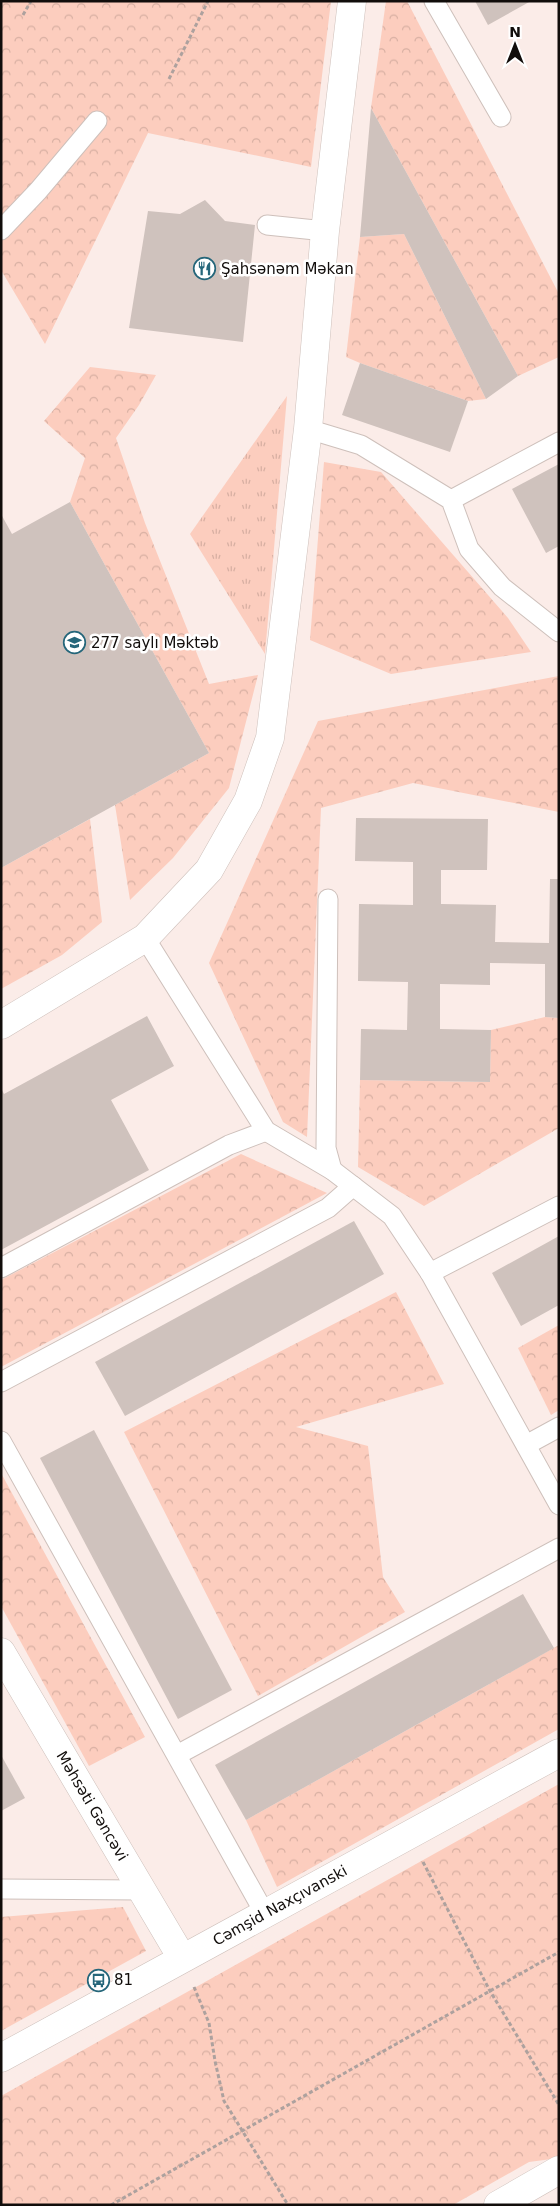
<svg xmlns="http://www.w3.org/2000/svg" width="560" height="2206" viewBox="0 0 560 2206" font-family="'DejaVu Sans',sans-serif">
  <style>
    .grass { fill: url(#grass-tufts) }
    .forest { fill: url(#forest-crowns) }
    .building { fill: #cfc2bd }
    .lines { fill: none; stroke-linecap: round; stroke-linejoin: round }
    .service-casing { stroke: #cec0bb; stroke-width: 21 }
    .minor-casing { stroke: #cec0bb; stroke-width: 29 }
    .path { stroke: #ada19e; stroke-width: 3; stroke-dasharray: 4 2.5; stroke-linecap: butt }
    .service { stroke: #fff; stroke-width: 19 }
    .minor { stroke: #fff; stroke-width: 28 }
    .labels { text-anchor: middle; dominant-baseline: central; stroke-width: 5; stroke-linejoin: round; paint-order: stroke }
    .poi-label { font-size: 15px; fill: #110d0b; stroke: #fff; text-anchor: start }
    .street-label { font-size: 15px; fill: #110d0b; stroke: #fff }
  </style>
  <defs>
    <pattern id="grass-tufts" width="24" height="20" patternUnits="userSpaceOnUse" patternTransform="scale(1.25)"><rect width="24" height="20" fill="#fccdbe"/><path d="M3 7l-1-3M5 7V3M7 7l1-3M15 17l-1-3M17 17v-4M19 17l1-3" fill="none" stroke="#d7afa2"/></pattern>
    <pattern id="forest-crowns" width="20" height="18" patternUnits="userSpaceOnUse" patternTransform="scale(1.25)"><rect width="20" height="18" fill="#fccdbe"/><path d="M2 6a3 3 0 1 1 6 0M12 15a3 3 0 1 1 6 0" fill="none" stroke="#d7afa2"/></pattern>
  </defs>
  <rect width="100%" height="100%" fill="#fbece8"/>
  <polygon class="grass" points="287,396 265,654 190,534"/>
  <g class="forest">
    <polygon points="1,1 331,1 311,167 148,133 45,344 1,270"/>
    <polygon points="386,1 407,1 559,294 559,357 518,376 371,108"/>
    <polygon points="404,234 486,399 468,401 360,363 346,357 360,237"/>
    <polygon points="90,367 156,375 139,405 116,438 145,523 209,684 258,675 229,788 173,858 130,900 115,805 209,753 70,502 85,458 44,421"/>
    <polygon points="324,462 381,472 508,618 531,652 391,674 310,640"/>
    <polygon points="559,676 559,812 413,783 321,808 307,1137 283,1122 209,963 318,721"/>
    <polygon points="90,819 102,922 62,955 1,989 1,868"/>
    <polygon points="545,1017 559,1018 559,1128 424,1206 358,1167 360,1080 490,1082 491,1030"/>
    <polygon points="241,1154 327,1193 1,1367 1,1280"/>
    <polygon points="396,1292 444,1384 296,1427 368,1446 383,1577 405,1612 258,1696 124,1432"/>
    <polygon points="559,1325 559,1410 551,1415 518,1348"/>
    <polygon points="1,1473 145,1737 89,1766 1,1606"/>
    <polygon points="559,1645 559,1729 277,1887 246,1820"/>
    <polygon points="559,1784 559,2158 529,2162 453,2205 1,2205 1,2096"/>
    <polygon points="123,1907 146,1951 1,2031 1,1917"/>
  </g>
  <g class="building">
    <polygon points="475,1 531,1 488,25"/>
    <polygon points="371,108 518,376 486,399 404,234 360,237"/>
    <polygon points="205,200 225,221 255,225 243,342 129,328 148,211 180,214"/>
    <polygon points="360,363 468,401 450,452 342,415"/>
    <polygon points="559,464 559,546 546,553 512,489"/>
    <polygon points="70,502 209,753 1,868 1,514 12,534"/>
    <polygon points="356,818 488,819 487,870 441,870 441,904 496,905 495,942 549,943 550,879 559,879 559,1018 545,1017 545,964 490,963 490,985 440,984 440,1029 491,1030 490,1082 360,1080 361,1029 407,1030 408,982 358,981 359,904 413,905 413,862 355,861"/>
    <polygon points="147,1016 174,1066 111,1100 149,1170 1,1250 1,1088 4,1094"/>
    <polygon points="354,1221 384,1274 125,1416 95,1362"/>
    <polygon points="559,1236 559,1305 521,1326 492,1273"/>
    <polygon points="94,1430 232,1690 178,1719 40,1458"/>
    <polygon points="523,1594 554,1648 246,1820 215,1765"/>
    <polygon points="1,1755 25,1798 1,1811"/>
  </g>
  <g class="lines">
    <defs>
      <g id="service">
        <polyline points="434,1 501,117"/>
        <polyline points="267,225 325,231"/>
        <polyline points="1,230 38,191 97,121"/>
        <polyline points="308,429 361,445 451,500 469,549 502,587 559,632"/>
        <polyline points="451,500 559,442"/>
        <polyline points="328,899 326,1148 332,1170"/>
        <polyline points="145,938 266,1131 332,1170 392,1216 430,1273 559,1505"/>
        <polyline points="1,1268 229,1145 266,1131"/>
        <polyline points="430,1273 559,1206"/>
        <polyline points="1,1382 328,1208 353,1186"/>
        <polyline points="1,1441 265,1914"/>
        <polyline points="526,1445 559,1427"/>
        <polyline points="177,1755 559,1548"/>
        <polyline points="1,1889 141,1890"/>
      </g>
      <g id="minor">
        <polyline points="1,1025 145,938 209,870 248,801 270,738 308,429 325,231 352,1"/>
        <path id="s1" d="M1,1652L182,1958"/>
        <path id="s2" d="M1,2058L559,1753"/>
        <polyline points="498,2205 559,2170"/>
      </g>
    </defs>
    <use href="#service" class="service-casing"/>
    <use href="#minor" class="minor-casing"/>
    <g class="path">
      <polyline points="23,15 31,1"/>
      <polyline points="169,79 208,1"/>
      <polyline points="423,1862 490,1991 559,2105"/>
      <polyline points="194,1987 209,2023 215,2061 224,2101 288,2205"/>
      <polyline points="111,2205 559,1952"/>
    </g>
    <use href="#service" class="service"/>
    <use href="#minor" class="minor"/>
  </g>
  <defs>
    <symbol id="restaurant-ring" viewBox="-11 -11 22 22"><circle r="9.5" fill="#fff" stroke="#25667a" stroke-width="1.5"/><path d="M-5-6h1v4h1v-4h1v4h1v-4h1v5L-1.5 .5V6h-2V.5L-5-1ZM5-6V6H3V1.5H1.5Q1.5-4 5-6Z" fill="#25667a"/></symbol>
    <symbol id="school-ring" viewBox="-11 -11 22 22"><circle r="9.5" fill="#fff" stroke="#25667a" stroke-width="1.5"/><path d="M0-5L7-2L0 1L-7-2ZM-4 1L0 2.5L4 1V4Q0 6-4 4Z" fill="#25667a"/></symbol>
    <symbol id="bus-ring" viewBox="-11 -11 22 22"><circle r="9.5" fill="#fff" stroke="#25667a" stroke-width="1.5"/><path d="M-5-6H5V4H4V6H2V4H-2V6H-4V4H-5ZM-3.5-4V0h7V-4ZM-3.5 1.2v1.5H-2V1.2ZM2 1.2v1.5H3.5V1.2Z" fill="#25667a"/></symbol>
  </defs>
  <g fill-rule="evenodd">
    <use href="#restaurant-ring" x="192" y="256" width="25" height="25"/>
    <use href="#school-ring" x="62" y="630" width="25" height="25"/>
    <use href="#bus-ring" x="86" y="1968" width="25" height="25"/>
  </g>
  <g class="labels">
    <g class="poi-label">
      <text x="221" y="269">Şahsənəm Məkan</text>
      <text x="91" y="643">277 saylı Məktəb</text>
      <text x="114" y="1980">81</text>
    </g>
    <g class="street-label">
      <text stroke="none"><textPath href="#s1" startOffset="179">Məhsəti Gəncəvi</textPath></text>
      <text stroke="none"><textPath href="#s2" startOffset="318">Cəmşid Naxçıvanski</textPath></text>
    </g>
  </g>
  <rect width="560" height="2206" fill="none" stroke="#110d0b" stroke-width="5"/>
  <g transform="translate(515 45)" stroke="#ffffff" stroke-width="4" paint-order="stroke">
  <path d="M0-4L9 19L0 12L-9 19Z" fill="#110d0b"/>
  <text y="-8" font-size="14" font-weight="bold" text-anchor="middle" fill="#110d0b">N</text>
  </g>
</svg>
